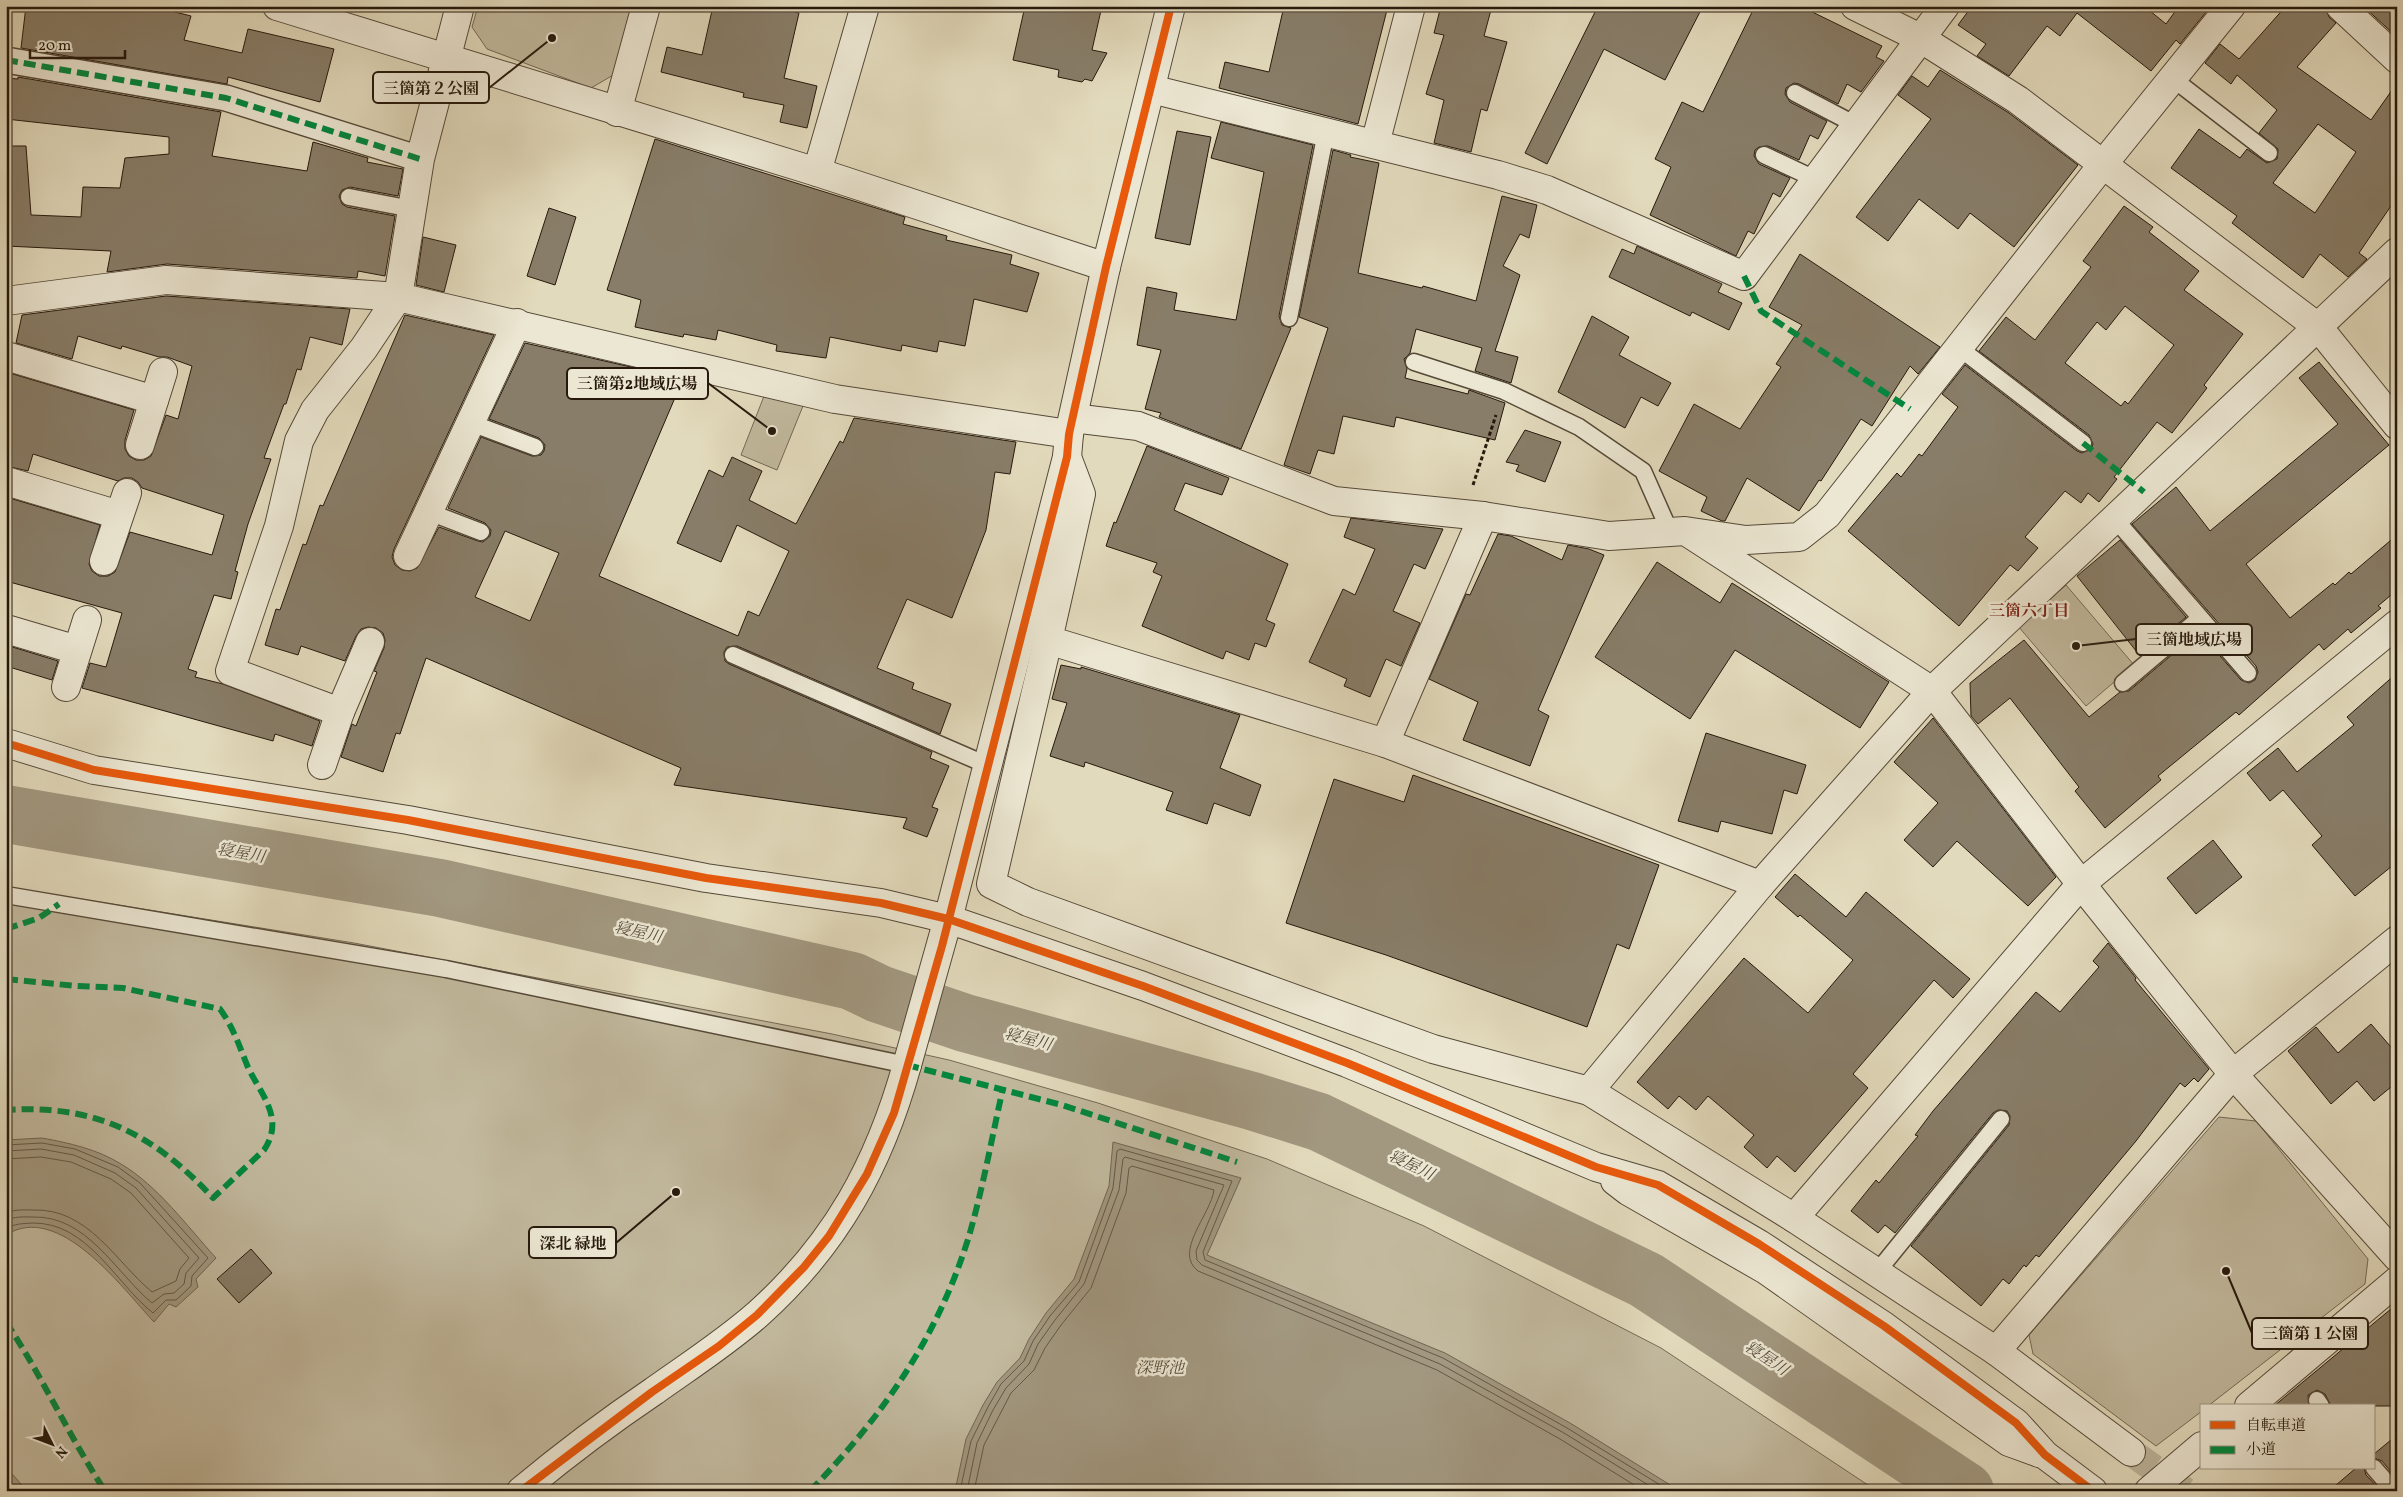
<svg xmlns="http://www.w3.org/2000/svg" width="2403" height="1497" viewBox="0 0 2403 1497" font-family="Vollkorn,'Noto Serif JP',serif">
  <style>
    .green { fill: #c2b99e; stroke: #746955 }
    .water { fill: #a29880; stroke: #706552 }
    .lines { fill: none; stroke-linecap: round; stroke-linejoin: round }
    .shore { stroke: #645846; stroke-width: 1 }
    .river { stroke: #a29880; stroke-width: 58 }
    .building { fill: #887d68; stroke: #26190c; fill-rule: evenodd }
    .minor-tunnel { stroke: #bcb399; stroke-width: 28; stroke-dasharray: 28 14; stroke-linecap: butt }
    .service-casing { stroke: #554938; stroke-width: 19 }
    .pedestrian-casing { stroke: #554938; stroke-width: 28 }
    .minor-casing { stroke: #554938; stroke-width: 30 }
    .tertiary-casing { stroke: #554938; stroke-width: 30 }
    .path { stroke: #26190c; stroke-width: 3; stroke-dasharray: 4 2.5; stroke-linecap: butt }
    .service { stroke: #ece7d3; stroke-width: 16 }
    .pedestrian { stroke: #ece7d3; stroke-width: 25 }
    .minor { stroke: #ece7d3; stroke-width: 28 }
    .tertiary { stroke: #ece7d3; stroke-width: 28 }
    .quiet { stroke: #00873e; stroke-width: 6; stroke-dasharray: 12 6; stroke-linecap: butt }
    .cycleway-casing { stroke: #ece7d3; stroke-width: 11 }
    .cycleway { stroke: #e8590c; stroke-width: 8 }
    .labels { text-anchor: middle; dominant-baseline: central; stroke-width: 5; stroke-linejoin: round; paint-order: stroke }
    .neighbourhood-label { font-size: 16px; font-weight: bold; fill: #7a1f14; stroke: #ece7d3 }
    .water-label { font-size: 16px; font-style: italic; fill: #584c3a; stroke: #ece7d3 }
    .leader { fill: none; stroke: #26190c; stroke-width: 2 }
    .callout-dot { fill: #26190c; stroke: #ece7d3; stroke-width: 2 }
    .callout { fill: #ece7d3; stroke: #26190c; stroke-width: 2 }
    .callout-label { font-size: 16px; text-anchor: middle; font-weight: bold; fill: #26190c }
  </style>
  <rect width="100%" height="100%" fill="#e2dabc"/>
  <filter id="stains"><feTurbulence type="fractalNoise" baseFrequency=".004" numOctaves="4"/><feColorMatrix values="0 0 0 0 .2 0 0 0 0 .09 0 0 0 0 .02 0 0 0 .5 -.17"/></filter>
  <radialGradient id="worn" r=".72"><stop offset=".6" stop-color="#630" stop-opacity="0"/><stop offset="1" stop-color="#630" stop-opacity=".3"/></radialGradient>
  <g class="green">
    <polygon points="478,6 633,6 615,74 591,88 487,49 472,27"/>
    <polygon points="766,391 803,406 777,470 741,455"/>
    <polygon points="2066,585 2134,665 2086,706 2018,626"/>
    <polygon points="6,887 354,943 832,1034 949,1060 1098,1103 1267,1159 1424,1226 1661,1348 1877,1491 6,1491"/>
    <polygon points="2219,1117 2256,1121 2368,1259 2365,1284 2208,1406 2202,1406 2202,1411 2156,1446 2033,1354 2029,1335"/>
  </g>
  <g class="water">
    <path d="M42,1138C69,1143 97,1149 121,1164C158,1186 187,1226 216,1258L196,1279L198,1287L176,1307L169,1304L154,1322C122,1288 59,1201 6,1235V1140Z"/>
    <polygon points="1113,1142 1241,1178 1207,1255 1445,1353 1570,1423 1680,1491 955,1491 966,1439 983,1405 997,1382 1020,1358 1029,1339 1046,1313 1074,1279 1109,1186"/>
    <polygon points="6,1467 27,1491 6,1491"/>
  </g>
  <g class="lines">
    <g class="shore">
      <path d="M6,1145L42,1143L75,1149L118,1167L140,1183L208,1258L192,1276L191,1286L176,1300H166L153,1313C115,1283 88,1222 32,1223C22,1224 15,1223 6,1229"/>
      <path d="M6,1151L41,1149L74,1155L115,1173L136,1188L199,1258L186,1273L184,1284L174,1293L164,1294L152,1303C115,1272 87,1215 32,1217C23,1217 14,1216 6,1221"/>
      <path d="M6,1159L41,1157L71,1162L111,1179L131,1193L189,1258L180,1269L176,1281L152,1292C115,1261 88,1208 33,1210C24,1210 15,1209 6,1213"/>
      <polyline points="960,1491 971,1441 988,1407 1001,1384 1024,1361 1033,1341 1050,1316 1079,1282 1113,1188 1117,1151 1120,1149 1232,1181 1203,1252 1205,1260 1443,1358 1567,1428 1670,1491"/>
      <polyline points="967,1491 977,1443 993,1410 1006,1388 1029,1364 1038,1344 1055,1320 1084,1284 1119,1190 1123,1159 1125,1157 1224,1185 1196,1251 1197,1260 1202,1265 1440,1364 1564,1433 1658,1491"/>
      <path d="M974,1491L984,1445L1011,1393L1034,1370L1045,1348L1061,1325L1091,1288L1126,1193L1129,1168L1132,1166L1214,1190C1211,1214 1173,1252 1198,1271L1437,1370L1560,1439L1644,1491"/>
    </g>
    <polyline class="river" points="6,814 440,888 852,981 879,994 965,1023 1252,1101 1319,1122 1646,1280 1965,1491"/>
  </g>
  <g class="building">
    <polygon points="26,6 151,6 191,16 184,40 242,53 248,29 334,49 320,102 228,77 227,84 21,48"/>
    <polygon points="713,6 772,6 799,13 784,78 817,86 807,128 780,122 784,105 743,97 744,93 661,72 667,47 702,55"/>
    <polygon points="1025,6 1102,6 1092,50 1107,53 1092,81 1085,79 1082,82 1058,77 1059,70 1013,60"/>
    <polygon points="1284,6 1388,6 1358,124 1219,88 1225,62 1269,72"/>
    <polygon points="1441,6 1492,6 1484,36 1507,42 1487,111 1481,109 1471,152 1434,143 1444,100 1426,94 1444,35 1434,33"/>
    <polygon points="1598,6 1703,6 1665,80 1604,49 1547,164 1525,153"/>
    <polygon points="1755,6 1800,6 1882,46 1876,57 1884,61 1861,92 1847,84 1838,104 1799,84 1794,83 1786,88 1785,94 1790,102 1827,121 1818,139 1810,135 1799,160 1768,146 1759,147 1755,150 1754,156 1759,164 1790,178 1780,197 1773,193 1754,234 1748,231 1736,256 1650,215 1671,167 1655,159 1682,102 1703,112"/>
    <polygon points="1972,6 2144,6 2166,24 2179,6 2211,6 2180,44 2176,40 2151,71 2077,13 2060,36 2047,26 2009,76 1977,56 1986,44 1958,25"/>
    <path d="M2286,6H2325L2329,17L2336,23L2297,67L2371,120L2397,83V197L2359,253L2367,259L2348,277L2320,254L2303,278L2232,223L2237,216L2171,168L2199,129L2240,158L2247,149L2267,163L2277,159L2278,149L2259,133L2277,110L2237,75L2231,84L2205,63L2220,44L2239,59ZM2318,124L2356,152L2315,213L2273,183Z"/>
    <polygon points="2363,6 2397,6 2397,37"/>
    <polygon points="1940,70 2009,113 2078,165 2014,247 1970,213 1958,229 1919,199 1888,241 1856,217 1931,119 1898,95 1912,76 1928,87"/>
    <polygon points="18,77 221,112 212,156 307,171 313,142 368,158 367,162 403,169 398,196 350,187 342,190 339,196 342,204 347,207 395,216 385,276 358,271 357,278 167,264 107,272 111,251 6,246 6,146 26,146 31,215 81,217 83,187 120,188 125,158 169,154 169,137 6,119 6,78 18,79"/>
    <polygon points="1221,122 1313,145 1279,316 1282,325 1291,328 1241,449 1159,417 1161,413 1145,409 1161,350 1137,345 1147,287 1177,293 1174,310 1236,320 1264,172 1211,158"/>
    <polygon points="1177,131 1211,137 1190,245 1155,238"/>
    <polygon points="655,139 905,217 903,224 947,236 946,240 1012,255 1010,264 1039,273 1027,312 974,299 965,346 939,341 937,352 902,345 901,351 830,337 826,358 776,351 777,345 718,330 716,340 684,334 683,337 635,327 641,300 607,290"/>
    <polygon points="1333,150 1351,155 1350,157 1379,163 1358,273 1422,288 1423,286 1476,301 1502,196 1537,205 1529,238 1520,234 1503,266 1520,275 1495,351 1518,357 1511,383 1475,371 1482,348 1416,329 1410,353 1404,359 1407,369 1405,378 1468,394 1469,390 1505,403 1495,440 1396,417 1394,427 1343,416 1334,454 1318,450 1310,474 1284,465 1328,328 1299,317"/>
    <path d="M2124,206L2153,227L2149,232L2199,271L2184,290L2243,334L2204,385L2207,388L2172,433L2157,422L2114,477L2117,479L2099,502L2088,493L2081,503L2065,491L2025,537L2038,548L2018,571L2010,565L1959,626L1848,531L1897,473L1901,477L1919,454L1922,456L1958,407L1942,394L1965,365L2077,451L2082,453L2091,449L2093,444L2089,435L1979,351L2006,317L2035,340L2091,267L2083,261ZM2125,306L2174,345L2128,404L2125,401L2121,406L2065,363L2097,322L2106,330Z"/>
    <polygon points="549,208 576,217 555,285 527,276"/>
    <polygon points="423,237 456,245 444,292 416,285"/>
    <polygon points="1637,246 1722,284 1718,292 1742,303 1729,330 1692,312 1690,316 1609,277 1622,249 1634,254"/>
    <polygon points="1800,254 1940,347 1918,374 1910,366 1872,426 1861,419 1821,481 1819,480 1799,511 1747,478 1725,521 1722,521 1701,511 1707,497 1659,471 1694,404 1740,429 1781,367 1776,364 1802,325 1769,307"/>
    <polygon points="166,296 350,309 342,345 310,337 301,370 297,369 286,404 284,404 264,458 271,459 248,524 235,571 238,572 231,599 214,595 188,669 197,672 195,677 223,684 320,721 312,746 275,734 273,741 82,688 90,663 106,667 122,613 6,581 6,497 100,525 89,564 92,571 99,576 108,576 115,572 130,532 212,555 224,515 142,488 138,482 132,478 124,478 118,481 33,454 28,471 6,466 6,372 134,410 125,440 125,449 129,456 136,460 144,460 151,456 166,415 178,419 192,366 167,357 159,357 122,346 121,349 78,336 72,359 16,343 22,315"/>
    <path d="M405,315L494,335L394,549L392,557L395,565L402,570L410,571L417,568L439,527L478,541L483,542L490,536L491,530L485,523L448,508L481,437L532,456L541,455L544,451L545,445L539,438L489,419L525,343L640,369L680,386L599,576L738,636L748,611L759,616L789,551L737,525L721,562L677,543L709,470L723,477L732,457L762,471L749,500L796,524L840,441L843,443L854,418L1016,442L1010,474L995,472L986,530L952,618L907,599L877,668L914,683L912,689L951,704L940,734L737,646L727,647L724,652L725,661L729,664L932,752L930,758L949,766L932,807L938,809L927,837L903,828L907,818L674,785L681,768L426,658L400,734L396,733L383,772L341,757L352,724L356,726L377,672L374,671L384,648L385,640L383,633L376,628L368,627L361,629L356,636L345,661L301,646L298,655L265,645L276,609L280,610L303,544L306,545L320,505L323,506ZM505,531L559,553L530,621L475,597Z"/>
    <polygon points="1592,316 1629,337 1619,355 1671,383 1658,406 1641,397 1625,428 1558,392"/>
    <polygon points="2319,362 2389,445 2246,564 2290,618 2333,583 2335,585 2349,572 2351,574 2397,535 2397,590 2378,606 2381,608 2351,633 2348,629 2324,650 2319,644 2239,715 2236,712 2158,776 2161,780 2105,828 2075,791 2079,787 2010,698 1978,724 1971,716 1970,683 2024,640 2089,717 2120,692 2129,691 2199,632 2241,680 2249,683 2255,680 2258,672 2256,666 2132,524 2176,487 2210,531 2338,424 2299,378"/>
    <polygon points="1525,430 1561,442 1545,482 1516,471 1519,465 1506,462"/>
    <polygon points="1147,446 1229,478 1222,495 1185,483 1174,510 1288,564 1266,620 1275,624 1266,647 1255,643 1249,660 1226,651 1223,659 1142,626 1162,576 1153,572 1157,563 1106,546 1114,522 1116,523"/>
    <polygon points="1351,518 1443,529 1425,569 1414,564 1393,611 1420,623 1401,666 1386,659 1370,697 1344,686 1347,679 1309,662 1343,589 1355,595 1375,549 1344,537"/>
    <polygon points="1498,534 1511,536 1562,560 1568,545 1589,549 1604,555 1538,710 1549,716 1530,766 1463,740 1478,702 1429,679 1466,594 1470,595"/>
    <polygon points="2120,540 2186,617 2140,656 2077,576"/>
    <polygon points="1657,562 1720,603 1732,583 1889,682 1860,728 1735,650 1690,719 1595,657"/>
    <polygon points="6,645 58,661 52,680 6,666"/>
    <polygon points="1061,665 1081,669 1081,667 1240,715 1220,768 1261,785 1250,816 1214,803 1207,824 1166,810 1173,792 1085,762 1084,767 1050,756 1067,703 1052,699"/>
    <polygon points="2397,673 2397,862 2355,896 2312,845 2322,836 2283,790 2270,801 2247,773 2278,748 2297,772 2354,725 2347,717"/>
    <polygon points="1933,718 2056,877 2028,906 1957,841 1933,867 1904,840 1938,803 1894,762"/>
    <polygon points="1706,733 1806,765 1797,794 1784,790 1772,834 1721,821 1718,832 1678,821"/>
    <polygon points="1413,775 1659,865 1629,949 1617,944 1587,1027 1386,955 1286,923 1334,779 1404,802"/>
    <polygon points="2213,840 2242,877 2196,914 2167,878"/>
    <polygon points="1795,874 1846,917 1866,892 1970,979 1953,998 1934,980 1853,1074 1868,1088 1795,1172 1777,1156 1767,1168 1744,1147 1754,1135 1708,1096 1696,1110 1679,1096 1668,1109 1637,1082 1744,958 1808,1013 1853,960 1800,915 1798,917 1775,897"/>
    <polygon points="2108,943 2136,978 2135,980 2209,1069 2198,1082 2194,1078 2185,1087 2180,1083 2136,1141 2039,1257 2036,1255 2026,1267 2024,1265 2009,1284 2003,1279 1981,1306 1911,1246 2009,1125 2010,1116 2007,1111 1998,1110 1993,1113 1895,1233 1885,1225 1878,1233 1851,1211 1876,1180 1879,1183 1918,1136 1915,1135 1933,1111 2036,992 2060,1012 2099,967 2093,961"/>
    <polygon points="2371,1024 2397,1054 2397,1082 2374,1101 2357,1081 2331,1104 2288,1051 2316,1027 2338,1053"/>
    <polygon points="251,1249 272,1273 239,1303 217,1279"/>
    <polygon points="2397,1304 2397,1406 2331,1406 2325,1394 2317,1390 2308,1395 2309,1406 2274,1406"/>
    <polygon points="2397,1435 2397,1479 2382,1461 2374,1458 2374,1454"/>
    <polygon points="2356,1468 2364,1468 2366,1475 2381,1491 2329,1491"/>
  </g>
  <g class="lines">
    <polyline class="minor-tunnel" points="2131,1452 2185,1491"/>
    <defs>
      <g id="service">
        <polyline points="2172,78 2269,153"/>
        <polyline points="1795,93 1856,125"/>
        <polyline points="1764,155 1815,179"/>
        <polyline points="349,197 412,209"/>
        <polyline points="1289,318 1326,132"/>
        <polyline points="1958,347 2083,443"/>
        <polyline points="1414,362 1504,391 1579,427 1643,471 1670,532"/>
        <polyline points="471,423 535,447"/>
        <polyline points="429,512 481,532"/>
        <polyline points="2115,519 2248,673"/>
        <polyline points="733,655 987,765"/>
        <polyline points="2123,683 2200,618"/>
        <polyline points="6,895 446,969 907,1065"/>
        <polyline points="1877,1272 2001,1119"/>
        <polyline points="2317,1400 2321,1406"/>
        <polyline points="2374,1468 2394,1491"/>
      </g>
      <polyline id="pedestrian" points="6,60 226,98 420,159"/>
      <g id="minor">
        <polyline points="2340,6 2397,59"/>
        <polyline points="1151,89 1498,175 1547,190 1744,276 1945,6"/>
        <polyline points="617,112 646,6"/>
        <polyline points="1375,144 1411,6"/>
        <polyline points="817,172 865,6"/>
        <polyline points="6,301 166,280 398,297 835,399 1069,434"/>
        <polyline points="6,356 154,400"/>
        <polyline points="1073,418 1138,426 1334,501 1483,516 1609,536 1685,531 1746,540 1799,537 1827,515 2104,163 2231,6"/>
        <polyline points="140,445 163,372"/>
        <polyline points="1067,457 1081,494 1048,640 1385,743 1760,885"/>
        <polyline points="6,481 119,515"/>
        <polyline points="1690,534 1932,691 2081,884 2233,1074 2397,1257"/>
        <polyline points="408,556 517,323"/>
        <polyline points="104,561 127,493"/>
        <polyline points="6,629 77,650"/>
        <polyline points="1048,640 991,884 1028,902 1433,1049 1589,1091 1794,1218 1996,1351 2131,1452"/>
        <polyline points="66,687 87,620"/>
        <polyline points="340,712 230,671 279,526 299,441 315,410 364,348 398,297 420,159 460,6"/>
        <polyline points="1385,743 1483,516"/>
        <polyline points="322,765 340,712 370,642"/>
        <polyline points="907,1065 948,919 1143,986 1347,1063 1596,1167 1658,1185 1759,1244 1884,1326 2016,1423 2045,1455 2093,1491"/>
        <polyline points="1589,1091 1760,885 1932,691 2397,252"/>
        <polyline points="1615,1181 1628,1191 1766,1270 2009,1442 2039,1453"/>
        <polyline points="1794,1218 2081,884 2397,624"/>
        <polyline points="1996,1351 2233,1074 2397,940"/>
        <polyline points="2249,1406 2397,1281"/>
        <polyline points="2149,1491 2202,1446"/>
      </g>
      <g id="tertiary">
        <polyline points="277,6 817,172 1106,267"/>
        <polyline points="1855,6 1920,38 2018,100 2319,328 2397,425"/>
        <polyline points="6,743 94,770 408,820 706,878 881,903 948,919 1067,457 1069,434 1106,267 1171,6"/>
        <path d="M521,1491C563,1456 608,1422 654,1391C689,1366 725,1343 758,1314C836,1244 879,1165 907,1065"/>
      </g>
    </defs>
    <use href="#service" class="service-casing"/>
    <use href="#pedestrian" class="pedestrian-casing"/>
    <use href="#minor" class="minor-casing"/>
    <use href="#tertiary" class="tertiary-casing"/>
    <polyline class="path" points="1473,485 1496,415"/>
    <use href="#service" class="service"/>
    <use href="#pedestrian" class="pedestrian"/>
    <use href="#minor" class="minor"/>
    <use href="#tertiary" class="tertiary"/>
    <g class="quiet">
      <polyline points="6,60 226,98 420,159"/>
      <polyline points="1744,276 1761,311 1910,409"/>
      <polyline points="2083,443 2144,492"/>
      <polyline points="6,929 39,918 59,904"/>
      <path d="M6,979L76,986L123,988L220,1009C233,1027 239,1045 247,1065C259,1093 286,1117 264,1150L213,1198C154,1134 95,1104 6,1110"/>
      <polyline points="907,1065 1062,1105 1237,1162"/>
      <path d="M6,1322C42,1376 69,1436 105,1491"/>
      <path d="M810,1491C883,1416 938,1337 969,1236C983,1188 992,1137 1003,1088"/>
    </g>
    <defs>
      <g id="cycleway">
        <polyline points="6,743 94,770 408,820 706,878 881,903 948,919 1143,986 1347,1063 1596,1167 1658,1185 1759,1244 1884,1326 2016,1423 2045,1455 2093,1491"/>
        <polyline points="521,1491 652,1392 719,1346 757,1315 804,1267 829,1236 867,1174 894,1113 942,946 1067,457 1069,434 1106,267 1171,6"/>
      </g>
    </defs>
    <use href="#cycleway" class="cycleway-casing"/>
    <use href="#cycleway" class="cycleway"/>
  </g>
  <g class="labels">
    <g class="neighbourhood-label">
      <text x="2029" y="612">三箇六丁目</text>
    </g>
    <g class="water-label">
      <text transform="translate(241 854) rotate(10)">寝屋川</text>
      <text transform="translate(638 933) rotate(13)">寝屋川</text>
      <text transform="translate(1028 1040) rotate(15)">寝屋川</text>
      <text transform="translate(1411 1166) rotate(26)">寝屋川</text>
      <text transform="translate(1766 1359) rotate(34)">寝屋川</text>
      <text x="1160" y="1369">深野池</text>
    </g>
  </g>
  <path class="leader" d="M552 38L489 88M772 431L708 383M2076 646L2136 639M676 1192L616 1243M2226 1271L2252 1333"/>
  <g class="callout-dot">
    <circle cx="552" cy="38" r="5"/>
    <circle cx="772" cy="431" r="5"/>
    <circle cx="2076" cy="646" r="5"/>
    <circle cx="676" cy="1192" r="5"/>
    <circle cx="2226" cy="1271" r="5"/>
  </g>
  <g class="callout">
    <rect x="373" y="72" width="116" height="31" rx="5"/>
    <rect x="567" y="368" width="141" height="31" rx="5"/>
    <rect x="2136" y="624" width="116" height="31" rx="5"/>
    <rect x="529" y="1227" width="87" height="31" rx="5"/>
    <rect x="2252" y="1318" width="116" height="31" rx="5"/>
  </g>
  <g class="callout-label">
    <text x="431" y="94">三箇第２公園</text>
    <text x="637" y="389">三箇第2地域広場</text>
    <text x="2194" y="645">三箇地域広場</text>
    <text x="573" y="1249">深北 緑地</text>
    <text x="2310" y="1339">三箇第１公園</text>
  </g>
  <rect width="2403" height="1497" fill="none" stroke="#e2dabc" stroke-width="25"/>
  <rect x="8" y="8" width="2388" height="1482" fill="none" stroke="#26190c" stroke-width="2.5"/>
  <rect x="12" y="12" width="2378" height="1472" fill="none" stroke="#26190c"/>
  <rect x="2200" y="1404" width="175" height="65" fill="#ece7d3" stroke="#9d9583"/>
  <rect x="2210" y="1421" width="25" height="8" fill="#e8590c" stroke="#9d9583"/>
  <text x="2246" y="1430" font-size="15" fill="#26190c">自転車道</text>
  <rect x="2210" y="1446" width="25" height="8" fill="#00873e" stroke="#9d9583"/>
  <text x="2246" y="1454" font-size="15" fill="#26190c">小道</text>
  <g transform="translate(52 1444) rotate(132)" stroke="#ece7d3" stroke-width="4" paint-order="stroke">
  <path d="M0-4L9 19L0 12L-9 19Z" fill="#26190c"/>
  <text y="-8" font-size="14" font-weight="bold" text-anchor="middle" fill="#26190c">N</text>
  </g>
  <path d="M30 50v8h95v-8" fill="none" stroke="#26190c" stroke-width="2.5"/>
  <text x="38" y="50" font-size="15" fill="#26190c" stroke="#ece7d3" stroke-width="4" paint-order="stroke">20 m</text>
  <rect width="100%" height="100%" filter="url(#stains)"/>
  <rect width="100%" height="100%" fill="url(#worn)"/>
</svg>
